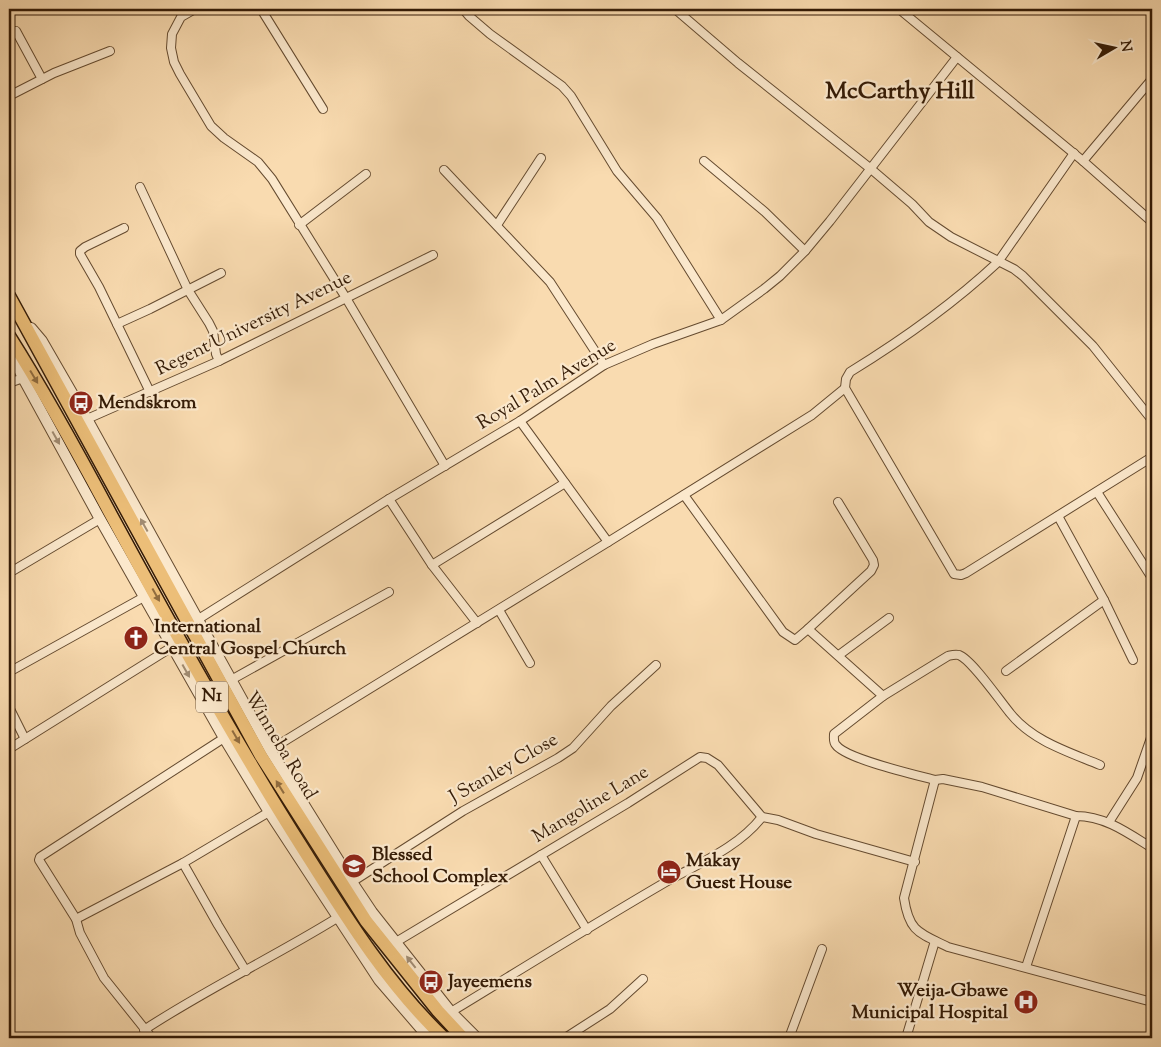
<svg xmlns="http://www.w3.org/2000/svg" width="1161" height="1047" viewBox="0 0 1161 1047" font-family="'Sorts Mill Goudy',serif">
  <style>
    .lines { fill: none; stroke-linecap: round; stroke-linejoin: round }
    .minor-casing { stroke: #654b30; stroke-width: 10 }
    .tertiary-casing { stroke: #654b30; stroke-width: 12 }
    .trunk-casing { stroke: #341b06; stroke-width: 15 }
    .minor { stroke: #fbe8cc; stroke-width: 8 }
    .tertiary { stroke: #fbe8cc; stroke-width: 10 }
    .trunk { stroke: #ecbe78; stroke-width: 12 }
    .oneway { fill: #906c3f }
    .oneway2 { fill: #a18c73 }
    .labels { text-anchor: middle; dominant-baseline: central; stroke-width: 4.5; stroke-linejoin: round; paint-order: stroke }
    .shield { fill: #fbe8cc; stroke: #705841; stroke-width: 1 }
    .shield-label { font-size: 18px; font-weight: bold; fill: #341b06 }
    .street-label { font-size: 19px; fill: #341b06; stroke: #fbe8cc }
    .poi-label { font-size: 19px; font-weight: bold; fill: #341b06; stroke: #fbe8cc; text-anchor: start }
    .district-label { font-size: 24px; font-weight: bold; fill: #341b06; stroke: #fbe8cc }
  </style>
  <rect width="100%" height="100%" fill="#f9dbb0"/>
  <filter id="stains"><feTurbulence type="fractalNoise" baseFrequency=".004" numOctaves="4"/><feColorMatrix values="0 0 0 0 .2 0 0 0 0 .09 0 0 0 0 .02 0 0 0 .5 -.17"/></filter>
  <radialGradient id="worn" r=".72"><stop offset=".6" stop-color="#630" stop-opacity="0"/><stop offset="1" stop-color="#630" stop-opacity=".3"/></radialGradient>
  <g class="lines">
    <defs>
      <g id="minor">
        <polyline points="195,9 181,17 172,34 171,48 174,62 180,74 211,126 224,138 258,162 272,179 346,298 445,466"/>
        <polyline points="261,9 323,109"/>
        <polyline points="463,9 469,16 490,34 562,86 571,96 617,171 657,218 721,320"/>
        <polyline points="675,9 738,63 871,169 912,204 929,222 951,237 1014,269 1023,276 1093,346 1152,420"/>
        <polyline points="899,9 1083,161 1152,222"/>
        <polyline points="16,31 42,79"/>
        <polyline points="9,96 54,73 110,51"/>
        <path d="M1074,153L998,262C953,304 902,340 850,372L846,379L845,388L954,574L961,575L966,573L1152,457"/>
        <polyline points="704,161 765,212 805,251"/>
        <polyline points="1083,161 1152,79"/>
        <polyline points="444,170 550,282 604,365"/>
        <polyline points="140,187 188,290 209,323 213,331 216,354 219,361"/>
        <polyline points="299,225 366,174"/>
        <polyline points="497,225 541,158"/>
        <polyline points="124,228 85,247 80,251 80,254 99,287 150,392"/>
        <polyline points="117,324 150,309 221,273"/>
        <polyline points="9,383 23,378"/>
        <polyline points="87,419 219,361 433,255"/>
        <polyline points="520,421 608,542"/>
        <polyline points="1097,492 1152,578"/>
        <polyline points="684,495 783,632 795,640 808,629 883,696"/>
        <polyline points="389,499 432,565 477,623"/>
        <polyline points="1058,516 1104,600 1133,660"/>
        <polyline points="432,565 565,483"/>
        <polyline points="9,573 100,519"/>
        <polyline points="499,610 530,663"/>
        <polyline points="197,620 389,499 520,421 604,365 653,344 721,320 764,289 780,276 805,251 830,221 957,57"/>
        <polyline points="808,629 871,571 874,565 873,560 838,502"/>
        <polyline points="839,655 889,618"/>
        <polyline points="1006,671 1104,600"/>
        <polyline points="9,672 144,597"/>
        <polyline points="231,680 389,592"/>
        <polyline points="9,707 25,739"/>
        <polyline points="9,749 172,647"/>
        <polyline points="270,750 608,542 812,415 845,388"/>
        <path d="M1100,765C1069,752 1032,741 1010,713C1000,701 972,660 959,655C955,654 952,655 948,656L883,696L834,734C834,738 833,742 836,745C846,759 916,775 935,780L943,779L982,787L1076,816C1105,816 1128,833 1152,848"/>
        <path d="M935,780L904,898C909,932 919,933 948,947L1152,1002"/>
        <polyline points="1109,822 1137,778 1152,735"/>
        <polyline points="541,855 587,930"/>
        <polyline points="183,863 218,925 246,971"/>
        <polyline points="352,882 463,811 558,758 573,748 611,706 656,665"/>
        <polyline points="76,919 183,863 269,812"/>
        <polyline points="396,942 628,803 700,757 707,758 718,765 762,817 778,820 816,834 915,862"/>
        <polyline points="1026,967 1076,816"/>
        <path d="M451,1012C520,970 589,927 659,886C694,865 736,850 762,817"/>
        <path d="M144,1030C206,989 274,957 337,918"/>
        <polyline points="152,1038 104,978 80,933 76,919 39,860 40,857 224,738"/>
        <polyline points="565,1038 610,1009 643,979"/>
        <polyline points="789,1038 822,949"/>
        <polyline points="906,1038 935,941"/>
      </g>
      <g id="tertiary">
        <polyline points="31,328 42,341 87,419 270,750 352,882 372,912 451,1012 477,1038"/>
        <polyline points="9,348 23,378 100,519 224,738 269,812 379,980 429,1038"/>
      </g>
      <g id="trunk">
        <polyline points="9,296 261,756 366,921 438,1011 463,1038"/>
        <path d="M9,336C45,393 78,453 110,513C172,627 235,742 305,852C346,917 388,985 444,1038"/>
      </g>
    </defs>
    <use href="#minor" class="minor-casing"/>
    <use href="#tertiary" class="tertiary-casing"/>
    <use href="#trunk" class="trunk-casing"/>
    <use href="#minor" class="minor"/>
    <use href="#tertiary" class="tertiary"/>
    <use href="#trunk" class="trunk"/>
  </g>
  <defs><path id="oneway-solid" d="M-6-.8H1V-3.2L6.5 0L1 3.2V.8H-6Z" transform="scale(1.25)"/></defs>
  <g class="oneway">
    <use href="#oneway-solid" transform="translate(34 377) rotate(59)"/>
    <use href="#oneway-solid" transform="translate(156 595) rotate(61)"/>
    <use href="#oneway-solid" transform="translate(236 737) rotate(60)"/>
    <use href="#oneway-solid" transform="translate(280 787) rotate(-122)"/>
  </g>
  <g class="oneway2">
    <use href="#oneway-solid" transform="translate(56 438) rotate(61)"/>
    <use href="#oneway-solid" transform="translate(144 525) rotate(-119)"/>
    <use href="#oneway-solid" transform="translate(186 671) rotate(61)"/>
    <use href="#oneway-solid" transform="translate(411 962) rotate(-128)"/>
  </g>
  <defs>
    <symbol id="bus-disc" viewBox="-11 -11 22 22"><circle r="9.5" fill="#8f2418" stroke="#fbe8cc"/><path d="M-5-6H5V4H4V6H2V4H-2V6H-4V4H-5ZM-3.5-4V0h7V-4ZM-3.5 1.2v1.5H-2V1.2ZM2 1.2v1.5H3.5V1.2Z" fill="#fff"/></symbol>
    <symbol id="church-disc" viewBox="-11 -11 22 22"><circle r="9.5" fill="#8f2418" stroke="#fbe8cc"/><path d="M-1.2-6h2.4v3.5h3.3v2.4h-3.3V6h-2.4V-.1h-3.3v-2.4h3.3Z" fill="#fff"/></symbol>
    <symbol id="school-disc" viewBox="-11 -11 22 22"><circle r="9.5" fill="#8f2418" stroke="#fbe8cc"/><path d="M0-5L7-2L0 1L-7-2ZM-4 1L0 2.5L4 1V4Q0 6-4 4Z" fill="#fff"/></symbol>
    <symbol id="hotel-disc" viewBox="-11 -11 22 22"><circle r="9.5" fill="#8f2418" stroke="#fbe8cc"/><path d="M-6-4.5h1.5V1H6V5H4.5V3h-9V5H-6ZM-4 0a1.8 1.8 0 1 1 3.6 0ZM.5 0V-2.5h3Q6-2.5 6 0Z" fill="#fff"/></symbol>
    <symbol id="hospital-disc" viewBox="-11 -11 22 22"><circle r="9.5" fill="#8f2418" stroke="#fbe8cc"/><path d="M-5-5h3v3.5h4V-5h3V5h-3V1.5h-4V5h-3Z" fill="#fff"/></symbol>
  </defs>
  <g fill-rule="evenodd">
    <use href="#bus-disc" x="67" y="389" width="28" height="28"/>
    <use href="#church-disc" x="122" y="624" width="28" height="28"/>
    <use href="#school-disc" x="340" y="852" width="28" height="28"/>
    <use href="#hotel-disc" x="655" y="858" width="28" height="28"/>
    <use href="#bus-disc" x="417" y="968" width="28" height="28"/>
    <use href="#hospital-disc" x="1012" y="988" width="28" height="28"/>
  </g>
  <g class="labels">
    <rect class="shield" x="196" y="681.5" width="32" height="31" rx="4"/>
    <g class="shield-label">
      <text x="212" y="697">N1</text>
    </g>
    <g class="street-label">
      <text transform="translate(254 324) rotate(-26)">Regent University Avenue</text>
      <text transform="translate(547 385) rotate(-31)">Royal Palm Avenue</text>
      <text transform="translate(280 746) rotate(59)">Winneba Road</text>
      <text transform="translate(504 769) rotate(-30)">J Stanley Close</text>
      <text transform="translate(591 805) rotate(-31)">Mangoline Lane</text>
    </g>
    <g class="poi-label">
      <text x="98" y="403">Mendskrom</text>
      <text x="154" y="627">International<tspan x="154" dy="22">Central Gospel Church</tspan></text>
      <text x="372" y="855">Blessed<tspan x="372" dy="22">School Complex</tspan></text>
      <text x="686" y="861">Makay<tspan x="686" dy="22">Guest House</tspan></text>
      <text x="448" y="982">Jayeemens</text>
      <text x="1008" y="991" text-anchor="end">Weija-Gbawe<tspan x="1008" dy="22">Municipal Hospital</tspan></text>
    </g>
    <g class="district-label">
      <text x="900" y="92">McCarthy Hill</text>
    </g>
  </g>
  <rect width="1161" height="1047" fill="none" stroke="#f9dbb0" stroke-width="30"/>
  <rect x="10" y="10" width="1141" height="1027" fill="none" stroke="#341b06" stroke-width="2.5"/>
  <rect x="15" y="15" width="1131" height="1017" fill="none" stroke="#341b06"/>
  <g transform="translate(1114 48) rotate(81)" stroke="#fbe8cc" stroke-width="4" paint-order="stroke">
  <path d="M0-4L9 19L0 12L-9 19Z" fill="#341b06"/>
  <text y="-8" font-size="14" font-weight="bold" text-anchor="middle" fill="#341b06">N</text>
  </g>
  <rect width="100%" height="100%" filter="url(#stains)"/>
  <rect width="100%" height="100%" fill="url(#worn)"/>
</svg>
